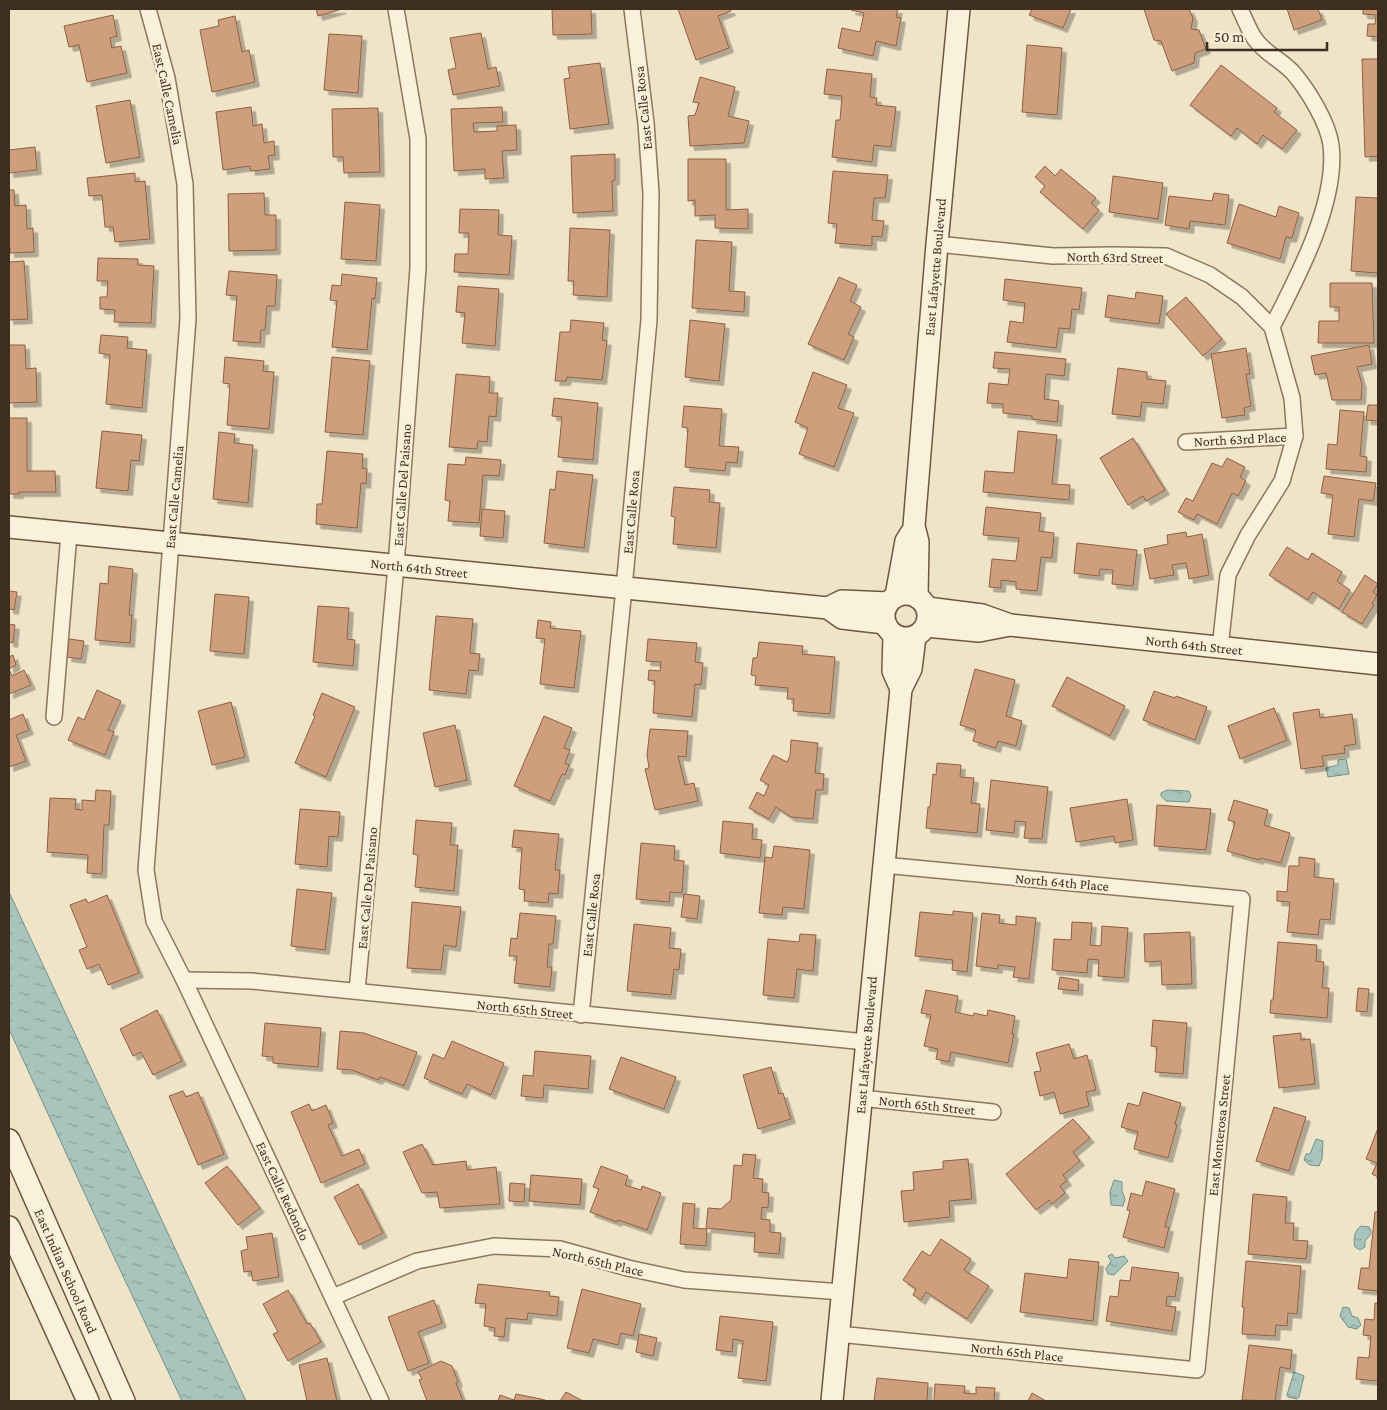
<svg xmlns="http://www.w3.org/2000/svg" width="1387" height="1410" viewBox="0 0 1387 1410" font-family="'Crimson Pro',serif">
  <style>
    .water { fill: url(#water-ripples); stroke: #6f938a }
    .building { fill: #cf9f7d; stroke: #8d5f41; filter: url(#shadow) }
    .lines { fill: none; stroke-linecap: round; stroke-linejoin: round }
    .street-casing { stroke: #8d765c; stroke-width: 18 }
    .secondary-casing { stroke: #6f573f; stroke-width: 24 }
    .street { stroke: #faf1dc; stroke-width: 15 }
    .secondary { stroke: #faf1dc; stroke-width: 21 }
    .labels { text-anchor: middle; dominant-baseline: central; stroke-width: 5; stroke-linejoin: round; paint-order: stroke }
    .street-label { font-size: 14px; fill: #3d2e20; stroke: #f7eed8 }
  </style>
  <defs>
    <pattern id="water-ripples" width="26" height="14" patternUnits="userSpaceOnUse" patternTransform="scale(1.25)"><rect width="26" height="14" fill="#a9c4bc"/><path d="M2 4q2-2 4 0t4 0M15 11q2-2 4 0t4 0" fill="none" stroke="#8ba098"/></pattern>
    <filter id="shadow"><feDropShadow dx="4.5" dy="4.5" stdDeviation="0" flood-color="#0004"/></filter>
  </defs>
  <rect width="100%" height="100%" fill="#f0e4c8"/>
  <g class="water">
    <polygon points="1346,759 1349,774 1328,777 1326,768 1338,765 1338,760"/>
    <polygon points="1167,790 1189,791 1191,796 1189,802 1166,801 1161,796 1161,793"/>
    <polygon points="9,892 246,1401 182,1401 106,1240 9,1029"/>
    <polygon points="1316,1139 1323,1141 1322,1159 1319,1166 1310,1165 1304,1160 1306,1154 1310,1154"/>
    <polygon points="1114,1180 1122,1182 1122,1191 1125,1199 1123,1206 1111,1205 1110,1192"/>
    <path d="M1361,1226L1369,1227C1374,1234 1369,1236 1365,1241V1247L1360,1250L1355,1247C1353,1239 1354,1231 1361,1226Z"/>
    <polygon points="1112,1254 1115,1258 1124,1256 1128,1261 1114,1275 1108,1274 1106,1269 1111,1261 1108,1256"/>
    <polygon points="1343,1307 1349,1308 1352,1316 1358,1318 1361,1325 1357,1329 1348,1327 1340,1316"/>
    <polygon points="1294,1372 1304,1376 1299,1397 1297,1399 1288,1397 1287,1395"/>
  </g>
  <g class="building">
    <polygon points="316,9 342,9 318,16"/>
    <polygon points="552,9 591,9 592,34 553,35"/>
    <polygon points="678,9 730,9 731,11 718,16 729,48 696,60"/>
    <polygon points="851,9 898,9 896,17 901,18 896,46 876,41 873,56 838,48 842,28 860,32 864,13 851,10"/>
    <polygon points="1032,9 1071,9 1063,28 1029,15"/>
    <polygon points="1144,9 1189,9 1193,18 1191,29 1199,30 1206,49 1195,53 1194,63 1172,71 1161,41 1154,40"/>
    <polygon points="1287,9 1318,9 1322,20 1294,30"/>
    <polygon points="1363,9 1378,9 1378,37 1367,36 1368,24 1375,24 1376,15 1363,14"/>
    <polygon points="113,15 117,36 110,38 112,48 121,46 127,73 87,82 79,45 69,47 64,26"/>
    <polygon points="235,16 242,52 249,50 255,82 212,92 200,30 219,26 218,20"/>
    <polygon points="481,33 488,69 496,67 500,86 453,95 448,70 456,68 450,38"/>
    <polygon points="329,34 362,36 358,93 324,90"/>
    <polygon points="1027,45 1062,48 1057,115 1022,112"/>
    <polygon points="1362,59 1378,59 1378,162 1378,156 1365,157"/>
    <polygon points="600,63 609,124 570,129 564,79 570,78 568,67"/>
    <polygon points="1221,65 1277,108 1274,112 1297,130 1282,149 1263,135 1257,144 1237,128 1231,136 1190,105"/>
    <polygon points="827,69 872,74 870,97 877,98 876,105 896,107 891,147 874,145 872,162 832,157 836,120 840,120 842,96 824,94"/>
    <polygon points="700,77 735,87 728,116 749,121 744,143 690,146 688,116 695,115 699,103 693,102"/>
    <polygon points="130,100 140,157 106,163 96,106"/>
    <polygon points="251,107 253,126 262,124 264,143 274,141 275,155 268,156 270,169 251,171 250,166 223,170 216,112"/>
    <polygon points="502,107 503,122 473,123 474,132 497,131 497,126 516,125 517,150 502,151 504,178 485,179 485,169 454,171 451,109"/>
    <polygon points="378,108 380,172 344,173 343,157 333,157 332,109"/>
    <polygon points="35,147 37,170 9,173 9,150"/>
    <polygon points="615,154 615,180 612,181 613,211 573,213 571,156"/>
    <polygon points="688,159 726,159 726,210 748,209 748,229 715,228 715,215 695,216 695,200 688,201"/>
    <polygon points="1045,166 1055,176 1061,169 1096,198 1091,203 1099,210 1083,229 1040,192 1045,186 1035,177"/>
    <polygon points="833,171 888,175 885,198 874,198 872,220 884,221 882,237 872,236 872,246 835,243 837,224 828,223"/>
    <polygon points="135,173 135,182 145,181 150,239 115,242 113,227 105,227 102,195 89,196 87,178"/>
    <polygon points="1113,176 1163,183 1158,219 1109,212"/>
    <polygon points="9,190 14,190 15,206 26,205 27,229 33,228 34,252 10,253 10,248 9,248"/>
    <polygon points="264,193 265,215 276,215 276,250 229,251 228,194"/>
    <polygon points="1214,193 1229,195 1225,225 1190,221 1189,229 1165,225 1169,196 1212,201"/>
    <polygon points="1356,197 1378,198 1378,273 1351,271"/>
    <polygon points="345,202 380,205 376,261 341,259"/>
    <polygon points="1239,204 1276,217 1279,206 1299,213 1292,238 1286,237 1280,259 1227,243"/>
    <polygon points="460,209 499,210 498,235 512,236 509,275 454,272 455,254 468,254 469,233 459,233"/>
    <polygon points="570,228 610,230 607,297 573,295 574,281 568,281"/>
    <polygon points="696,240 732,242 729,291 745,292 744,312 692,308"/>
    <polygon points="98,258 138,259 138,265 154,266 151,323 114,322 115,310 100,309 100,297 107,297 108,281 97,281"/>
    <polygon points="24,261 28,319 9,320 9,262"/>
    <polygon points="229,271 277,275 275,306 267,306 265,330 261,330 260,343 233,341 237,296 226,295"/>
    <polygon points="342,274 377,278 375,299 372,298 367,350 332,347 337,301 330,300 332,285 341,286"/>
    <polygon points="839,277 857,285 850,301 861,307 848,334 854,337 844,360 808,344"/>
    <polygon points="1005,279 1082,288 1079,310 1072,309 1070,329 1059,328 1056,348 1007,342 1010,321 1023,323 1025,303 1003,300"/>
    <polygon points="1330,283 1372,283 1374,343 1318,343 1319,321 1339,321 1339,307 1330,307"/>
    <polygon points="458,286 499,289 495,346 462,343 465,313 456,312"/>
    <polygon points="1136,292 1163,296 1159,324 1105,317 1108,295 1135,299"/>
    <polygon points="1186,297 1222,339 1203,356 1166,314"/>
    <polygon points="571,320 604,323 602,340 607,341 602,380 567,377 566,381 555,381 560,332 570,332"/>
    <polygon points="690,320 725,324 719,381 685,377"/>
    <polygon points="101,335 128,337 127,348 147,350 142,408 106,404 110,355 99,353"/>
    <polygon points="9,345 25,345 26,369 36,368 37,402 9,403"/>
    <polygon points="1369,345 1372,364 1357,367 1362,384 1361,400 1332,400 1326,373 1315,375 1311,356"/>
    <polygon points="1246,348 1250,374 1246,374 1251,406 1244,408 1245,415 1222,418 1211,354"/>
    <polygon points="995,352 1066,359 1064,376 1046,374 1044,399 1059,401 1057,422 1032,419 1032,416 1003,413 1003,404 987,403 989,383 1008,385 1010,369 993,368"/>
    <polygon points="225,357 264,361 263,371 274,372 269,429 227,425 230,384 223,383"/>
    <polygon points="332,357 370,361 363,435 325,432"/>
    <polygon points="1118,368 1147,372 1147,379 1166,381 1163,404 1142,402 1140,417 1112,414"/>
    <polygon points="813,372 847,385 838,408 854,413 834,467 799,454 808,428 795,422"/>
    <polygon points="456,374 490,377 489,393 498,393 496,417 489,416 487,442 478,441 477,449 449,447"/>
    <polygon points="554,398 598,403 593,460 558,457 562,417 552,416"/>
    <polygon points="1368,405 1378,405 1378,421 1366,420"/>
    <polygon points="684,406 722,409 719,446 739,447 737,463 726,462 725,471 685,467 688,428 682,427"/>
    <polygon points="1340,410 1364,412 1360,456 1367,457 1366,472 1326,469 1328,444 1337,445"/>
    <polygon points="9,418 27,418 27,471 55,471 56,492 19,492 19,494 9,494"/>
    <polygon points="102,431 142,435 139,461 131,460 128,491 96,488"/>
    <polygon points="1018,431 1057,435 1052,484 1070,485 1069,500 983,492 985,471 1014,473"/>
    <polygon points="219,432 235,434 234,443 253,445 248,503 213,499"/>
    <polygon points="1133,438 1165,490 1146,501 1143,496 1128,505 1100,458"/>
    <polygon points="327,451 363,454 362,468 367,469 366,484 361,483 357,528 316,524 317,504 322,504"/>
    <polygon points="466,457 501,460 499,476 483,475 479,523 448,521 450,501 445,500 448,464 465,465"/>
    <polygon points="1227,458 1245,467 1240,477 1246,481 1238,496 1232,493 1217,524 1197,514 1194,520 1178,512 1186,498 1193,501 1212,463 1222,467"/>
    <polygon points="557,471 593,475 584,548 544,543 550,489 555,490"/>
    <polygon points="1324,476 1376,483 1373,501 1359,499 1354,537 1328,534 1333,495 1321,493"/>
    <polygon points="674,487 710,490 709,502 720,503 716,548 673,544 675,517 671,516"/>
    <polygon points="986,507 1041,513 1039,531 1054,533 1052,558 1041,557 1037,591 1016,589 1016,582 1001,580 1001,588 989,587 992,559 1016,561 1019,538 983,535"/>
    <polygon points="482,509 505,511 503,538 480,536"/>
    <polygon points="1186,532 1187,537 1202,534 1209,575 1189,579 1186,563 1172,565 1174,575 1150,579 1144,549 1168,544 1167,535"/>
    <polygon points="1077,543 1137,550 1133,586 1112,584 1113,570 1100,569 1099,576 1074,573"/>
    <polygon points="1287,547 1308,560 1312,553 1342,572 1337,581 1350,590 1339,609 1313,592 1308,600 1269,575"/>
    <polygon points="109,566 133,569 129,615 132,615 130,643 95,640 100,583 108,584"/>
    <polygon points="1365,575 1378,584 1373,592 1377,595 1372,604 1374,605 1362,624 1342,612"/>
    <polygon points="9,591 17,592 14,610 9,609"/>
    <polygon points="215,594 249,597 244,654 210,651"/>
    <polygon points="318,606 349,608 347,639 355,640 353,666 313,662"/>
    <polygon points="436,616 473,619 470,653 480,654 478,671 469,670 466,694 429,690"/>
    <polygon points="538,620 551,622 550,628 581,631 574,688 540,684 545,639 536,638"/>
    <polygon points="9,624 15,625 13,643 9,642"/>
    <polygon points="69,639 84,641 81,659 67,657"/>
    <polygon points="648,639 697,643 695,662 703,663 701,685 695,684 692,717 653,713 655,681 648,680 649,670 660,671 661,662 646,661"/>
    <polygon points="759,642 803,646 802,654 835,657 830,714 793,711 794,699 787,699 788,688 755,685 756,676 751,675 753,658 757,658"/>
    <polygon points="13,655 16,665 9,669 12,676 24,670 31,685 9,694 9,657"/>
    <polygon points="975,669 1015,680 1006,716 1022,721 1016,746 998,741 996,748 973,741 976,730 960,725"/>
    <polygon points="1067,677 1125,706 1110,736 1052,706"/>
    <polygon points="97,690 121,701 108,730 114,732 105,755 68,740 78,717 84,720"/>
    <polygon points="1154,691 1175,698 1176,696 1207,707 1195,740 1143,720"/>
    <polygon points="322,693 355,707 326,777 295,763 315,716 313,715"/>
    <polygon points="231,702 245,757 212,765 198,711"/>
    <polygon points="1274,708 1287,740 1240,759 1228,726"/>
    <polygon points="1319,709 1320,718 1352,714 1356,744 1344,746 1345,753 1322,756 1324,766 1301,769 1293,713"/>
    <polygon points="23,714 29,730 16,735 26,761 9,767 9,720"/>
    <polygon points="544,716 572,728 564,748 570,750 565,763 569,765 565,775 562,774 550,801 514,786"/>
    <polygon points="455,725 467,780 435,787 423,733"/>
    <polygon points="650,729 688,731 686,757 678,756 685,785 694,783 698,801 655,810 645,769 649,768 647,755"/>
    <polygon points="791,740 818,743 815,773 824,774 823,790 816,790 813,819 791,817 776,807 769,819 749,808 757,792 764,796 769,785 760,780 773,755 787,762 790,756"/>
    <polygon points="937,763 961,765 960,777 974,778 971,803 980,804 977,833 926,828 928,807 930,807 933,774 936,775"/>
    <polygon points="991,780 1048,787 1042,839 1024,838 1026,822 1015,821 1014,833 986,830"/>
    <polygon points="96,790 111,791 109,825 104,825 102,874 87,873 88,855 47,852 50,798 76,799 75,809 82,810 82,800 95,801"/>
    <polygon points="1127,799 1133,840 1115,843 1114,836 1076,842 1070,808"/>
    <polygon points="1234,800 1268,810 1264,825 1290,833 1281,863 1260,858 1259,860 1227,851 1235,822 1228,820"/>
    <polygon points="1157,805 1211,809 1206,850 1154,846"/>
    <polygon points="300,809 340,812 338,837 329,836 327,867 295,864"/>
    <polygon points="416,820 452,823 450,845 458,845 454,891 415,887 418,855 413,854"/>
    <polygon points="723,821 753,824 752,839 762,840 760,858 720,853"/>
    <polygon points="514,830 559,834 555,870 560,870 558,894 549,893 548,903 524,901 525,890 519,889 522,848 512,847"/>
    <polygon points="641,843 675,846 674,860 684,861 682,893 670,892 669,902 636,899"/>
    <polygon points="774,846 810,850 804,909 783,907 782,915 759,913 765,857 772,858"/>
    <polygon points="1299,857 1315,859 1314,877 1334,879 1330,920 1320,919 1318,935 1287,932 1290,902 1277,901 1277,891 1287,892 1289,866 1299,866"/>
    <polygon points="297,889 332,893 325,950 291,946"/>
    <polygon points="684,894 700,896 697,919 681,917"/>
    <polygon points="107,895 139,973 108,985 99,964 87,969 79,950 87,947 70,905 86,899 88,903"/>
    <polygon points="412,902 461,907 456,947 444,945 441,970 407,968"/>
    <polygon points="953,911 973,913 967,972 952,970 953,960 915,956 920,912 953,915"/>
    <polygon points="520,913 556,916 553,944 549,944 547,967 552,967 550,987 514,983 517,956 509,956 511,938 517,939"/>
    <polygon points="982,913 1000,915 999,923 1016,925 1016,916 1036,918 1029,979 1013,977 1015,967 998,965 998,969 976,966"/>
    <polygon points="1072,922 1092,923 1090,945 1101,946 1102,926 1128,928 1124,978 1098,976 1099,960 1088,959 1087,973 1052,970 1054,939 1071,940"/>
    <polygon points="634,924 671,928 669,948 681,949 679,970 674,969 671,995 627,991"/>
    <polygon points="1190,932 1192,984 1162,985 1161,961 1145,962 1144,934"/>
    <polygon points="800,934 816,935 813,971 797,969 794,998 763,995 768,939 799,942"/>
    <polygon points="1278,942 1317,945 1316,961 1324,962 1322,988 1329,988 1327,1018 1270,1013 1271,1000 1273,1000"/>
    <polygon points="1060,977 1079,980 1078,991 1058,989"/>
    <polygon points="1358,988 1369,989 1367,1012 1356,1011"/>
    <polygon points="926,990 958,996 955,1012 973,1016 974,1013 987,1016 988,1010 1015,1016 1012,1034 1014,1034 1008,1063 951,1052 949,1062 936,1059 938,1049 924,1046 931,1015 921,1013"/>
    <polygon points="157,1010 182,1061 153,1075 141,1052 133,1056 120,1029"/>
    <polygon points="1153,1020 1187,1023 1183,1074 1155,1072 1157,1047 1151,1046"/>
    <polygon points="265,1023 321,1028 318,1067 273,1063 273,1057 262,1056"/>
    <polygon points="340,1031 364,1033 417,1052 404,1086 380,1077 378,1080 352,1070 337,1069"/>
    <polygon points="1301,1033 1301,1040 1310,1039 1315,1084 1279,1088 1273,1036"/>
    <polygon points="452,1041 504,1063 491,1095 467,1084 462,1094 424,1078 433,1054 444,1059"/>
    <polygon points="1069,1044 1074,1059 1087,1055 1096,1090 1086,1092 1089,1106 1060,1114 1054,1092 1040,1096 1034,1072 1041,1071 1036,1053"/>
    <polygon points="535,1051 591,1056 588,1089 544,1085 543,1098 521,1096 523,1075 533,1076"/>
    <polygon points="621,1057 676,1077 664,1109 609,1089"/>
    <polygon points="771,1067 779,1094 783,1093 791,1119 758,1129 743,1075"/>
    <polygon points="183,1091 186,1097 198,1092 224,1154 198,1165 169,1096"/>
    <polygon points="1143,1092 1181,1103 1175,1124 1177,1125 1168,1158 1134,1149 1138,1132 1121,1127 1128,1103 1139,1106"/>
    <polygon points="309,1104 312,1111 326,1105 333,1123 328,1125 342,1156 359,1149 365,1164 321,1183 291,1112"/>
    <polygon points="1274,1107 1306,1117 1289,1171 1256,1161"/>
    <polygon points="1073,1119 1090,1138 1073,1152 1080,1161 1063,1175 1067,1181 1060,1186 1065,1193 1052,1204 1049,1200 1036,1210 1006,1174"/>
    <polygon points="1378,1128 1378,1177 1372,1174 1377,1163 1366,1159"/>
    <polygon points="422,1144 433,1165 466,1161 467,1170 496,1167 500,1204 440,1208 437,1192 422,1193 403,1152"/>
    <polygon points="743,1154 756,1155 753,1178 763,1179 762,1192 769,1193 768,1208 762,1207 761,1219 770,1220 770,1232 781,1233 779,1254 754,1252 755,1233 706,1228 708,1208 721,1209 731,1200 734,1165 742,1166"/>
    <polygon points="968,1159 972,1199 949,1201 950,1217 904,1222 901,1191 914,1190 913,1172 943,1169 943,1161"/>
    <polygon points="227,1166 260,1208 238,1225 205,1183"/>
    <polygon points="601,1166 628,1176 625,1185 641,1190 642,1186 661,1193 647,1230 618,1220 617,1222 590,1212 599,1189 593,1187"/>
    <polygon points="531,1175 582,1179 580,1205 529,1201"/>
    <polygon points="1146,1181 1175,1189 1165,1227 1169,1227 1164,1248 1123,1237 1130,1211 1127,1210 1131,1193 1142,1196"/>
    <polygon points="510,1183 525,1184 524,1202 509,1201"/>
    <polygon points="358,1184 383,1233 359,1245 334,1197"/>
    <polygon points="1253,1194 1287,1197 1285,1223 1294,1223 1293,1240 1308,1241 1306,1259 1248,1254"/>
    <polygon points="683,1203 695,1204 693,1228 707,1229 706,1246 680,1244"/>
    <polygon points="1375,1212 1378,1212 1378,1291 1358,1289 1361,1268 1369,1268"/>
    <polygon points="272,1233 279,1277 253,1281 251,1271 244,1272 241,1251 248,1249 246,1237"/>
    <polygon points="941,1239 971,1259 964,1270 989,1286 967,1319 926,1292 921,1300 913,1295 916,1289 903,1280 922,1251 930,1256"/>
    <polygon points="1069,1259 1099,1262 1093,1321 1020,1312 1025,1273 1067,1278"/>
    <polygon points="1246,1261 1301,1266 1297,1314 1288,1313 1287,1326 1276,1325 1275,1336 1242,1334 1244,1307 1242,1307"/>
    <polygon points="1132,1267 1179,1273 1175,1297 1167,1296 1166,1306 1176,1307 1172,1331 1106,1321 1110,1296 1118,1297 1120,1280 1130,1281"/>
    <polygon points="478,1284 550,1292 549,1296 559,1297 557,1316 528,1313 527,1320 506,1318 504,1337 494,1336 495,1328 484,1326 486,1304 475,1303"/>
    <polygon points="582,1289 641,1304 633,1336 621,1333 618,1345 593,1339 589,1353 567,1348"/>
    <polygon points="288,1290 307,1324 310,1323 321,1342 288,1361 273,1334 278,1332 263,1304"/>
    <polygon points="434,1300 442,1323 418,1332 429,1363 408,1371 388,1317"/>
    <polygon points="1375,1303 1378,1303 1378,1381 1356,1379 1358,1357 1369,1358 1371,1336 1363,1335 1365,1319 1374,1320"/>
    <polygon points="720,1316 773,1322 766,1381 738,1378 743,1341 733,1339 732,1352 716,1350"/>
    <polygon points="639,1334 657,1338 653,1356 636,1352"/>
    <polygon points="1249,1345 1292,1350 1290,1369 1280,1367 1275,1401 1242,1400"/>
    <polygon points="327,1358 337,1401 307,1401 299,1365"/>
    <polygon points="441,1361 452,1366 458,1382 456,1383 463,1401 427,1401 419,1380 422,1379 418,1372"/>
    <polygon points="877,1378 928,1383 927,1401 874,1401"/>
    <polygon points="935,1384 965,1386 964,1393 976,1394 976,1387 995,1388 994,1401 934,1401"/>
    <polygon points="566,1392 568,1393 583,1401 560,1401"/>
    <polygon points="1032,1393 1046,1401 1028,1401"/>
    <polygon points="516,1394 541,1399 548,1401 498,1401 500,1395 514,1400"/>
  </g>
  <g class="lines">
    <defs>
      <g id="street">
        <polyline points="148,9 167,78 185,184 188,319 146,870 154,921 184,980 381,1401"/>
        <polyline points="937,244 1053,256 1112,255 1166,256 1210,275 1242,297 1272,327"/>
        <polyline points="1186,442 1295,436"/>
        <path d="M1220,648L1228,575L1248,535L1282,481L1295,436L1292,398L1272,327C1297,278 1338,202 1331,145C1328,123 1309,92 1295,75C1284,61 1265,54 1255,39C1249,31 1245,19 1240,9"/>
        <polyline points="54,717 69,533"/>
        <polyline points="184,980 252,981 866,1042"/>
        <polyline points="357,991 396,566 418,268 418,139 396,9"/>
        <polyline points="581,1015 624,588 649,320 651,193 646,123 632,9"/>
        <polyline points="861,1098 993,1112"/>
        <polyline points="333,1297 417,1261 494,1246 560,1249 628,1268 684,1280 842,1292"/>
        <polyline points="838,1334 1197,1370 1242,899 883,865"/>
      </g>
      <g id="secondary">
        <polyline points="9,527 828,608 842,618 885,623"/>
        <circle cx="906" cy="616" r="22"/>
        <polyline points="896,596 906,541 911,533"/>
        <polyline points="917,597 918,542 914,526 937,244 959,9"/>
        <polyline points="828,608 842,601 888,603"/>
        <polyline points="927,608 982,615 1010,625 1378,664"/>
        <polyline points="926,626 979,631 1010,625"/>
        <polyline points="894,635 893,671 901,689"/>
        <polyline points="9,1140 124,1401"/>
        <polyline points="9,1227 88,1401"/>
        <polyline points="832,1401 901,689 911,669 915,637"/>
      </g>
    </defs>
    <use href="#street" class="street-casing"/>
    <use href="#secondary" class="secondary-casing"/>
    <use href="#street" class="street"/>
    <use href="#secondary" class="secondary"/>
  </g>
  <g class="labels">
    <g class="street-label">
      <text transform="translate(168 94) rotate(78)">East Calle Camelia</text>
      <text transform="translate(643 108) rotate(-96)">East Calle Rosa</text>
      <text transform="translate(1115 257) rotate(1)">North 63rd Street</text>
      <text transform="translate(935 267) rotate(-85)">East Lafayette Boulevard</text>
      <text transform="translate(1240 439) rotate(-3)">North 63rd Place</text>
      <text transform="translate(402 485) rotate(-86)">East Calle Del Paisano</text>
      <text transform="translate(174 497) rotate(-85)">East Calle Camelia</text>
      <text transform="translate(631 512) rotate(-85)">East Calle Rosa</text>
      <text transform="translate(419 568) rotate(6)">North 64th Street</text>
      <text transform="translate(1194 645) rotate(6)">North 64th Street</text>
      <text transform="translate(1062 882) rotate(5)">North 64th Place</text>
      <text transform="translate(367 888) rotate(-85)">East Calle Del Paisano</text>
      <text transform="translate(591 915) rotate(-84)">East Calle Rosa</text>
      <text transform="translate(525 1009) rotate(6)">North 65th Street</text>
      <text transform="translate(866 1045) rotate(-85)">East Lafayette Boulevard</text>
      <text transform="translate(927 1105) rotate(6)">North 65th Street</text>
      <text transform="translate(1219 1135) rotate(-84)">East Monterosa Street</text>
      <text transform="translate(283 1191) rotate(65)">East Calle Redondo</text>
      <text transform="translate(598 1261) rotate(13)">North 65th Place</text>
      <text transform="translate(66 1271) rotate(66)">East Indian School Road</text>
      <text transform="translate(1017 1352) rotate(6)">North 65th Place</text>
    </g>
  </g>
  <rect width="1387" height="1410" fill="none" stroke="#3d2e20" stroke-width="20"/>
  <path d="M1207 42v8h120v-8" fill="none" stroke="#3d2e20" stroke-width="2.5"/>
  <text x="1214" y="42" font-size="15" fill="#3d2e20" stroke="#f7eed8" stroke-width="4" paint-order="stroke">50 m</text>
</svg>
